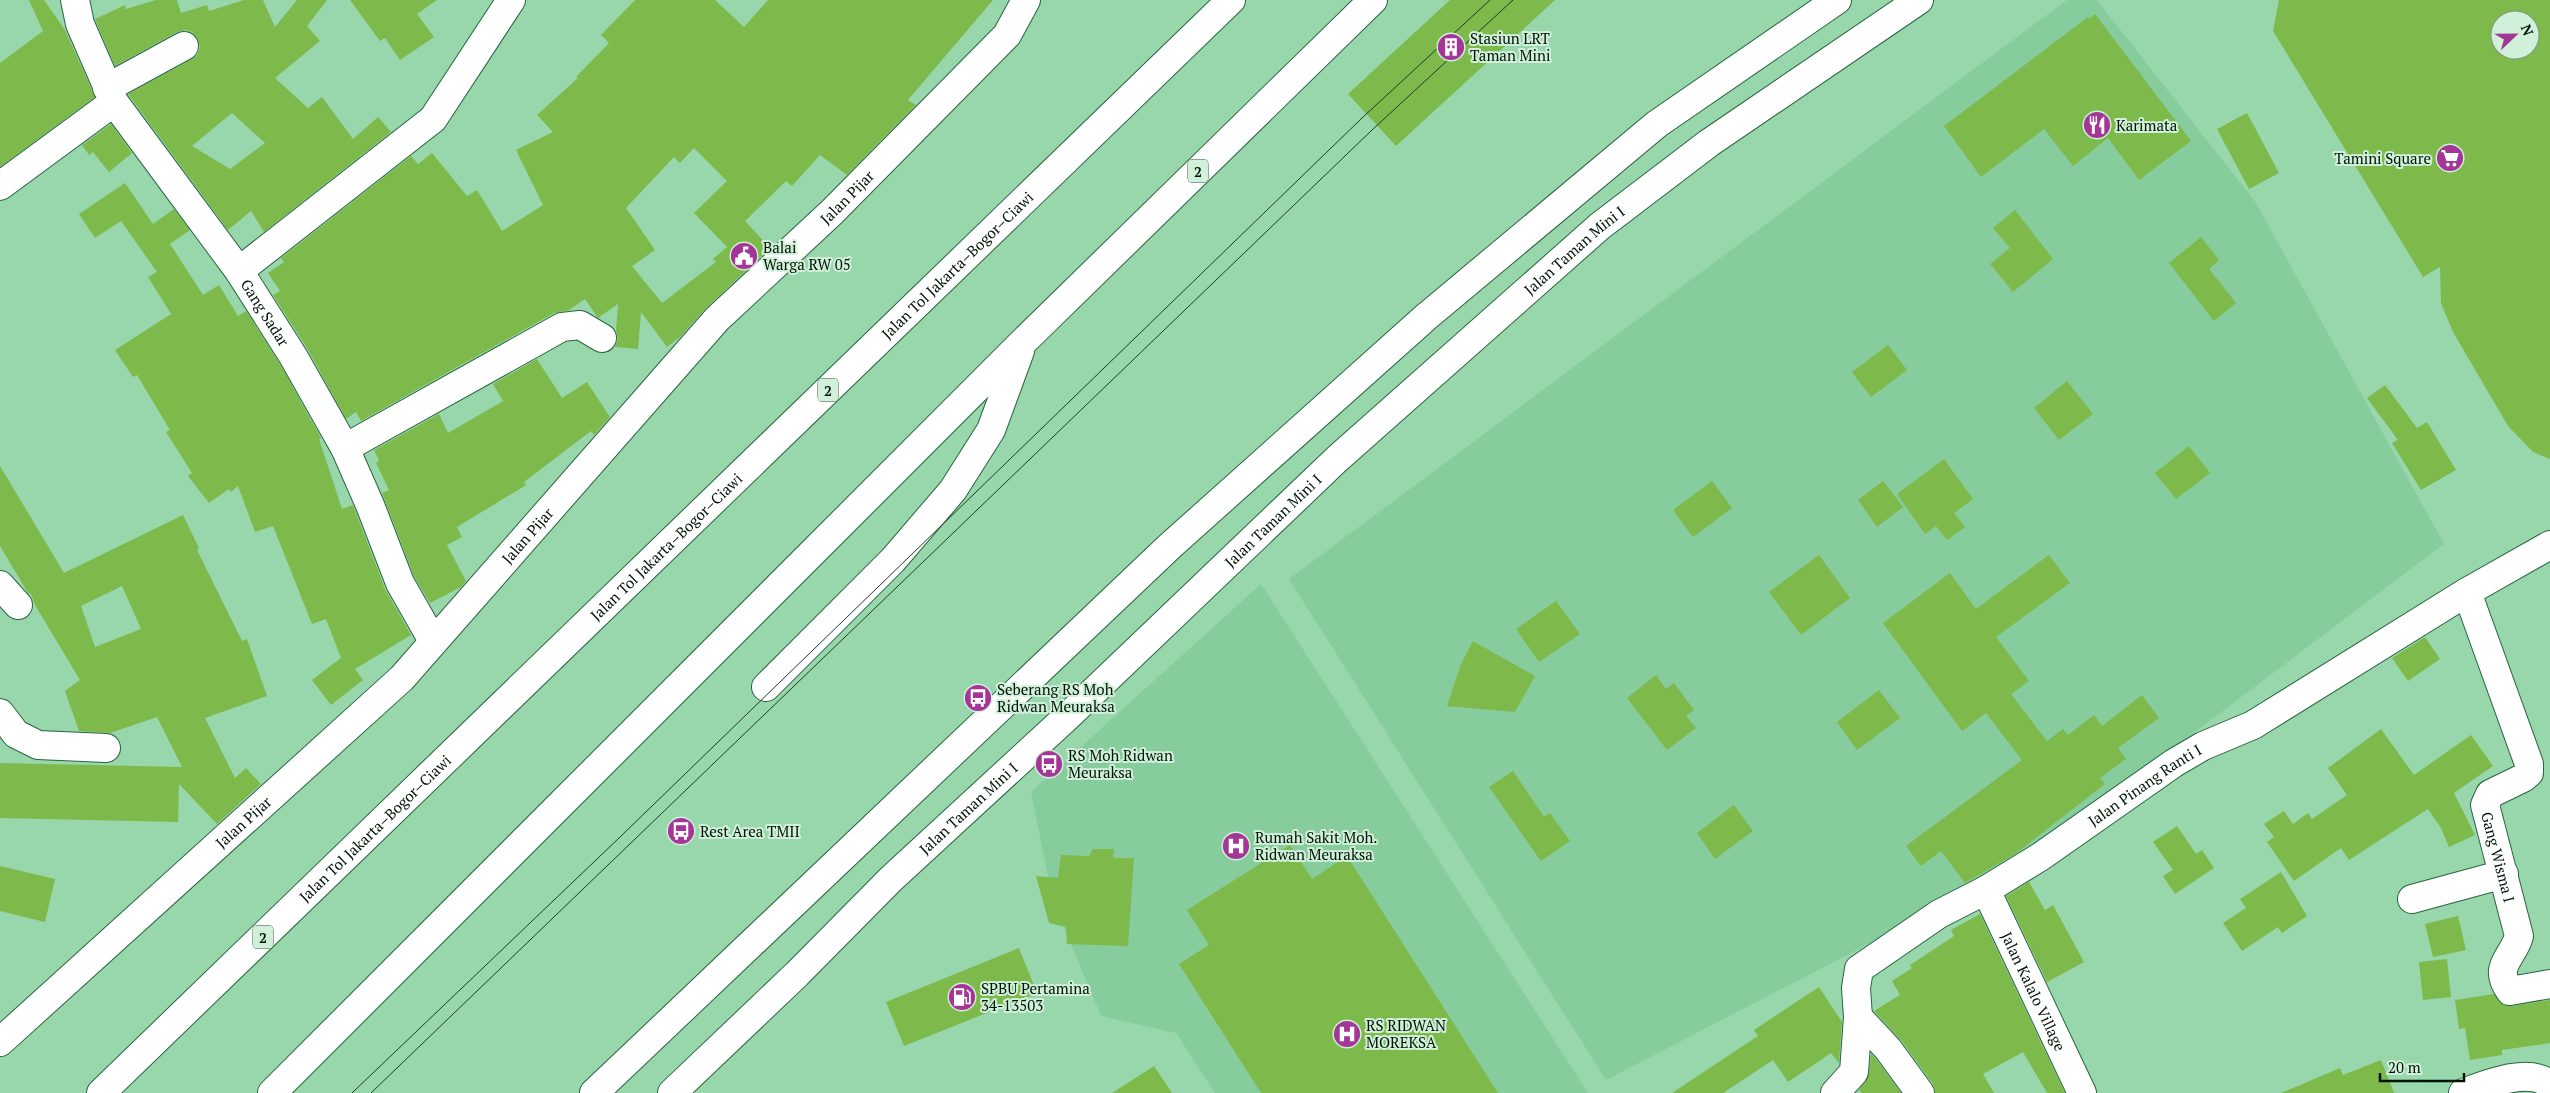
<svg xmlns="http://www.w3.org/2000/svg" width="2550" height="1093" viewBox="0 0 2550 1093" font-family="'PT Serif',serif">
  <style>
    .built { fill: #87cc9c }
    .building { fill: #7dba4b; fill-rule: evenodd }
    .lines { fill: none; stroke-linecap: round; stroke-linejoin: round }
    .minor-casing { stroke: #27653e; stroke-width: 30 }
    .major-casing { stroke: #27653e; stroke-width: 30 }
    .highway-casing { stroke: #27653e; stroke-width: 30 }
    .minor { stroke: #fff; stroke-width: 28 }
    .major { stroke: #fff; stroke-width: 28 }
    .highway { stroke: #fff; stroke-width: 28 }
    .tram { stroke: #1f3b27; stroke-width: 1 }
    .labels { text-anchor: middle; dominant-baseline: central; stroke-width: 4; stroke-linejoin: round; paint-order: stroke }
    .shield { fill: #d1f0d9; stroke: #3f5645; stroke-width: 1 }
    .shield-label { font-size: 14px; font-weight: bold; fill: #001405 }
    .poi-label { font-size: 15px; fill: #001405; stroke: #d1f0d9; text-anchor: start }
    .street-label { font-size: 15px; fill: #001405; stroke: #d1f0d9 }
  </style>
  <rect width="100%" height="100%" fill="#98d7ab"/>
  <g class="built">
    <polygon points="2067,0 2097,0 2256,203 2444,544 2013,869 1606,1080 1289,579"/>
    <polygon points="1261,584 1588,1093 1215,1093 1176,1033 1101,1016 1053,901 1031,792"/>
  </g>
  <g class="building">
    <polygon points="29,0 44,0 65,30 95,97 0,167 0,63 43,31"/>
    <path d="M156,0H177L181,13L207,5L209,11L244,0H263L275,27L297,0H327L307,26L320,41L275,78L308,108L322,97L353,139L378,117L391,132L264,232L251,211L228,230L128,94L192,59L198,54L200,47L197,38L192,32L185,30L177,32L115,66L95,19L125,5L126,9ZM232,113L265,143L230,169L192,146Z"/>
    <polygon points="350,0 437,0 417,14 434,37 400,60 385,38 380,41"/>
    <path d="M635,0H715L744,27L768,0H993L908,100L916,105L914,107L847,175L820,155L792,186L786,181L745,221L770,248L706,308L680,337L667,347L641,312L638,349L615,347L618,339L616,331L618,304L598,318L585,299L569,310L554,313L361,421L356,412L346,419L307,348L273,295L280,291L268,273L284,262L281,258L411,156L418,164L432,153L467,196L477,190L502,231L543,205L516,150L553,132L537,115L578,78L576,77L609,43L601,35ZM694,148L727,181L694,213L727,247L713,259L716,262L662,303L632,266L655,250L626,208L674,157L680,163Z"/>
    <polygon points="1450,0 1555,0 1396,146 1348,94"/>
    <path d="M2279,0H2550V459L2533,452L2508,426L2453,332L2441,303L2440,267L2423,277L2273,31ZM2500,20H2530V50H2500Z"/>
    <polygon points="2095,14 2191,141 2139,180 2108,138 2073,166 2044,129 1981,177 1944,126 2088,17 2089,19"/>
    <polygon points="2247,113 2279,173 2249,189 2217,129"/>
    <polygon points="111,124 132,153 109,172 93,152 89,155 82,145"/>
    <polygon points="125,183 153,224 174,209 190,230 170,244 203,295 219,285 238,316 246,311 280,364 321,438 319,439 342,509 353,505 385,589 411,635 355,669 363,680 331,705 312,680 341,658 326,619 312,624 273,526 255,532 238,486 231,492 229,489 209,503 188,476 192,473 166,432 170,430 137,375 133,377 115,350 171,314 148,277 157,272 121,221 95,238 79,214"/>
    <polygon points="2015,210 2053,259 2013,292 1990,264 2010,248 1993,228"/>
    <polygon points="2201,237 2219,260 2209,269 2236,303 2214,321 2169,263"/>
    <polygon points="1888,345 1907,370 1871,397 1852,372"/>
    <polygon points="537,359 562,398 587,382 610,417 594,435 591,431 524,482 526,485 457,527 462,537 447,545 466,581 461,587 430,603 414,576 382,493 389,490 376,463 379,461 374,450 439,414 448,433 503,401 493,384"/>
    <polygon points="2067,381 2093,414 2059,440 2034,408"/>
    <polygon points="2385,385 2417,428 2427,422 2456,470 2421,490 2392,443 2398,440 2367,398"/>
    <polygon points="2189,446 2210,473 2176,499 2155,473"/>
    <polygon points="1944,459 1973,499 1954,513 1965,527 1947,540 1936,526 1925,534 1897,494"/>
    <path d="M0,466L64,573L183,515L199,548L197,550L242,641L247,639L267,696L205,718L235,778L246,768L261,784L217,824L179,784L178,822L0,818V763L182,767L157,717L110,733L79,731L65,691L80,680L35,605L31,594L28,593L0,546ZM122,586L141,629L95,647L81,606Z"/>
    <polygon points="1712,481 1732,508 1693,537 1673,510"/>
    <polygon points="1883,481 1903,507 1877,527 1858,500"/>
    <polygon points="1819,555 1850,598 1801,635 1769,592"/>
    <polygon points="2049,555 2070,583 1996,637 2029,681 2011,694 2047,741 2063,729 2068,735 2094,715 2102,726 2142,695 2159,718 2118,748 2126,759 2100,778 2105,784 2015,854 1965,883 1941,851 1921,866 1906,846 2022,760 1986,713 1962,731 1883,623 1950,573 1976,609"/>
    <polygon points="1556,601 1580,634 1539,662 1516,629"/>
    <polygon points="2425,637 2440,659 2408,681 2392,658"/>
    <polygon points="1473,641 1535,676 1515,712 1447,706 1461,664"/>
    <polygon points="1656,675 1666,689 1674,683 1694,710 1686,716 1696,728 1667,750 1627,698"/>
    <polygon points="1879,690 1900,718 1857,750 1837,722"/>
    <polygon points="2381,729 2414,775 2471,735 2493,766 2454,793 2475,835 2449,847 2441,828 2428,809 2349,860 2341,848 2294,881 2267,842 2274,837 2264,824 2284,811 2293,824 2308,813 2312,819 2347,795 2328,768"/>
    <polygon points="1513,771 1544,817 1550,813 1570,841 1541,861 1489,787"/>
    <polygon points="1734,805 1753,831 1715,859 1697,833"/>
    <polygon points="2177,826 2196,854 2202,850 2214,868 2175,894 2163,876 2173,870 2153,842"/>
    <polygon points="1290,845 1312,879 1347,856 1498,1093 1261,1093 1179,964 1209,945 1187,910"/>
    <polygon points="1093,849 1114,849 1113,858 1134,858 1128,946 1067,944 1066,927 1049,923 1036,876 1058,878 1061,855 1089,856"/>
    <polygon points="0,866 55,879 45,922 0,911"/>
    <polygon points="2281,872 2307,916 2282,933 2278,927 2242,951 2223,923 2246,908 2240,899"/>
    <polygon points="2029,882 2045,910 2053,905 2084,962 2047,982 2006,896"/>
    <polygon points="1980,914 2065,1093 2047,1093 2023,1052 1983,1074 1994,1093 1935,1093 1933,1084 1901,1040 1874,1011 1900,995 1892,981 1912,968 1910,965 1954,936 1951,930"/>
    <polygon points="2458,916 2466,950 2433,957 2425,924"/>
    <polygon points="1019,948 1037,993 904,1046 886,1002"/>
    <polygon points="2447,959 2451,997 2423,1000 2419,962"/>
    <polygon points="1819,987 1842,1022 1839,1063 1831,1053 1788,1082 1773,1060 1723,1093 1672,1093 1758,1036 1754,1030"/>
    <polygon points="2494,994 2503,1005 2512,1006 2550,1000 2550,1043 2502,1050 2502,1055 2470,1060 2465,1028 2459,1029 2455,1000"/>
    <polygon points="1871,1054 1876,1059 1901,1093 1862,1093 1859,1090 1869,1074"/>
    <polygon points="2381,1060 2394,1093 2281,1093 2340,1068 2343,1075"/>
    <polygon points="1154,1066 1172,1093 1112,1093"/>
  </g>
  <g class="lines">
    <defs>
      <g id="minor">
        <path id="s1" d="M75,0L80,24L114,102L239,271L293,356L345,448L370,505L400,583L433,641"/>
        <polyline points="107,88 184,46"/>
        <polyline points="0,186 114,102"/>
        <polyline points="239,271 433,119 511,0"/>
        <polyline points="345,448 562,327 580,325 602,338"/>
        <polyline points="0,585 18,605"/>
        <path id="s2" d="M2467,592L2529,764V773L2523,778L2490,794L2485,805L2519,936C2513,958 2492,966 2510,991L2550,984"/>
        <polyline points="0,713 16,734 38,745 106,748"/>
        <path id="s3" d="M1986,890L2082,1093"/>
        <polyline points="2412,899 2504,874"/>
        <polyline points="1858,1017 1888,1049 1920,1093"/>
        <path id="s4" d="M0,1042L402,678L717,319L832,212L1007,35L1026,0"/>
        <path id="s5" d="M1835,1093L1854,1072L1858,1017L1856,988L1859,969L1939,914L1986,890L2040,857L2174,763L2203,746L2253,725L2467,592L2550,545"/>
        <path d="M2463,1093C2485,1085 2530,1066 2550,1085"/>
      </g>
      <g id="major">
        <polyline points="594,1093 1170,546 1426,317 1657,124 1837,0"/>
        <path id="s6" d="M672,1093L797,974L891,879L1068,716L1337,459L1600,226L1709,143L1919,0"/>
      </g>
      <g id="highway">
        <polyline points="766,687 893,560 953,490 991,430 1020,351"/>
        <path id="s7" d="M101,1093L1231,0"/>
        <polyline points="272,1093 1023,342 1373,0"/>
      </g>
    </defs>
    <use href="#minor" class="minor-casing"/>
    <use href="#major" class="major-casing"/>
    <use href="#highway" class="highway-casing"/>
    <use href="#minor" class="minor"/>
    <use href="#major" class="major"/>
    <use href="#highway" class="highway"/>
    <g class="tram">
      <polyline points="352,1093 619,838 1362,118 1490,0"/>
      <polyline points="371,1093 1372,130 1513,0"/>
    </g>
  </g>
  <defs>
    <symbol id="building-disc" viewBox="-11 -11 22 22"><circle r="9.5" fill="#a33696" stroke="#d1f0d9"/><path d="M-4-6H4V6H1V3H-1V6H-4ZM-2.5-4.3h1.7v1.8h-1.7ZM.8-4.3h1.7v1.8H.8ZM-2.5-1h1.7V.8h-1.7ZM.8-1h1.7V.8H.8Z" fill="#fff"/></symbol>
    <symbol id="restaurant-disc" viewBox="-11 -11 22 22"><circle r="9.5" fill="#a33696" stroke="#d1f0d9"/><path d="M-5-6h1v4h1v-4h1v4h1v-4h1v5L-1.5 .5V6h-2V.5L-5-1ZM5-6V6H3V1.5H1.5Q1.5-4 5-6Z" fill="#fff"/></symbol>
    <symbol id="supermarket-disc" viewBox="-11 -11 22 22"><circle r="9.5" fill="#a33696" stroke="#d1f0d9"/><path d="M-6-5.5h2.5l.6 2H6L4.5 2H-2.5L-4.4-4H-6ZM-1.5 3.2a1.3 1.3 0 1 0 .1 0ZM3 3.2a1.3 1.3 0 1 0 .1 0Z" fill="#fff"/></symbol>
    <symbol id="civic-disc" viewBox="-11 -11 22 22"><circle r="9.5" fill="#a33696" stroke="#d1f0d9"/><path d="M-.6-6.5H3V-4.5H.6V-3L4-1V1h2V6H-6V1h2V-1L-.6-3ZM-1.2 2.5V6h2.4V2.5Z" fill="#fff"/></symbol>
    <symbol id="bus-disc" viewBox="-11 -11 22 22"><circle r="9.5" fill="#a33696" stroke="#d1f0d9"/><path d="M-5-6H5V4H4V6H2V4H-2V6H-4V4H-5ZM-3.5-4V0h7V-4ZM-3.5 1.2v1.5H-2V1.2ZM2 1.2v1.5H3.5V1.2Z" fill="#fff"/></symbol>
    <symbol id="hospital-disc" viewBox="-11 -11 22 22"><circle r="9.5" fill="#a33696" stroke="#d1f0d9"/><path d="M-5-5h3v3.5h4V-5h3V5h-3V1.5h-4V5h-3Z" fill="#fff"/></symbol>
    <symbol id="fuel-disc" viewBox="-11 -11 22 22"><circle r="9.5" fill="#a33696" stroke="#d1f0d9"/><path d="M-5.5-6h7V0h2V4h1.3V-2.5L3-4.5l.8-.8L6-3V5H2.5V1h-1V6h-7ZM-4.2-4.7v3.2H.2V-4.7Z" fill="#fff"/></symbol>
  </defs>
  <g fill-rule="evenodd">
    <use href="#building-disc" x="1435" y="31" width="32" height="32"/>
    <use href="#restaurant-disc" x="2081" y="109" width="32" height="32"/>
    <use href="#supermarket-disc" x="2434" y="142" width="32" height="32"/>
    <use href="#civic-disc" x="728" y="240" width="32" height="32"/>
    <use href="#bus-disc" x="962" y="682" width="32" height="32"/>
    <use href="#bus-disc" x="1033" y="748" width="32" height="32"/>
    <use href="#bus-disc" x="665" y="815" width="32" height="32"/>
    <use href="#hospital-disc" x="1220" y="830" width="32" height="32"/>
    <use href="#fuel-disc" x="946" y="981" width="32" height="32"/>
    <use href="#hospital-disc" x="1331" y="1018" width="32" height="32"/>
  </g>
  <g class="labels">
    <g class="shield">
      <rect x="1188" y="159.5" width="20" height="23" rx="4"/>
      <rect x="818" y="378.5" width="20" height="23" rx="4"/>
      <rect x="253" y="925.5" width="20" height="23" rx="4"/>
    </g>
    <g class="shield-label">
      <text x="1198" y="171">2</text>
      <text x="828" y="390">2</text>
      <text x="263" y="937">2</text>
    </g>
    <g class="poi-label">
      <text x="1470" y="38">Stasiun LRT<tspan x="1470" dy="17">Taman Mini</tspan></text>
      <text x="2116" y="125">Karimata</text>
      <text x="2431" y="158" text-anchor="end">Tamini Square</text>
      <text x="763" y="247">Balai<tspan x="763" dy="17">Warga RW 05</tspan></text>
      <text x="997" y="689">Seberang RS Moh<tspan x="997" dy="17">Ridwan Meuraksa</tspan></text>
      <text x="1068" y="755">RS Moh Ridwan<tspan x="1068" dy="17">Meuraksa</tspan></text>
      <text x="700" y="831">Rest Area TMII</text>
      <text x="1255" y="837">Rumah Sakit Moh.<tspan x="1255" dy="17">Ridwan Meuraksa</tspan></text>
      <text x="981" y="988">SPBU Pertamina<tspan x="981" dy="17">34-13503</tspan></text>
      <text x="1366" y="1025">RS RIDWAN<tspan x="1366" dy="17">MOREKSA</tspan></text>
    </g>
    <g class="street-label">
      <text stroke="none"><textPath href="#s4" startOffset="1198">Jalan Pijar</textPath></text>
      <text stroke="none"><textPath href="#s6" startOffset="1235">Jalan Taman Mini I</textPath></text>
      <text stroke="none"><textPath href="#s7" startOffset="1191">Jalan Tol Jakarta–Bogor–Ciawi</textPath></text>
      <text stroke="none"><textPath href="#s1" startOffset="369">Gang Sadar</textPath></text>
      <text stroke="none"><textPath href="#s6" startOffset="830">Jalan Taman Mini I</textPath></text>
      <text stroke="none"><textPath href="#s4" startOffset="732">Jalan Pijar</textPath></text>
      <text stroke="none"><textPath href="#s7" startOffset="786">Jalan Tol Jakarta–Bogor–Ciawi</textPath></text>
      <text stroke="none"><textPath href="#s5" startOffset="472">Jalan Pinang Ranti I</textPath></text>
      <text stroke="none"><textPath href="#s6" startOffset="411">Jalan Taman Mini I</textPath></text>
      <text stroke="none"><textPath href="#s4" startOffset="328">Jalan Pijar</textPath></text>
      <text stroke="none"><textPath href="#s7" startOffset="381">Jalan Tol Jakarta–Bogor–Ciawi</textPath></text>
      <text stroke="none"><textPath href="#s2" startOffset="302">Gang Wisma I</textPath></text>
      <text stroke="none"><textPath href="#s3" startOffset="112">Jalan Kalalo Village</textPath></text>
    </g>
  </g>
  <g transform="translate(2515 35) rotate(68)"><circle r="24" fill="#d1f0d9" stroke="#7d9884"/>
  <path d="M0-4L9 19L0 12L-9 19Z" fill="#a33696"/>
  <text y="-8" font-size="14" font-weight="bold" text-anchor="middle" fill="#001405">N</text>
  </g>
  <path d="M2380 1073v8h84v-8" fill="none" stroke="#001405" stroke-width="2.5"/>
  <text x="2388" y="1073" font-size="15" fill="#001405" stroke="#d1f0d9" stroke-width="4" paint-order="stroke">20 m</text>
</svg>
